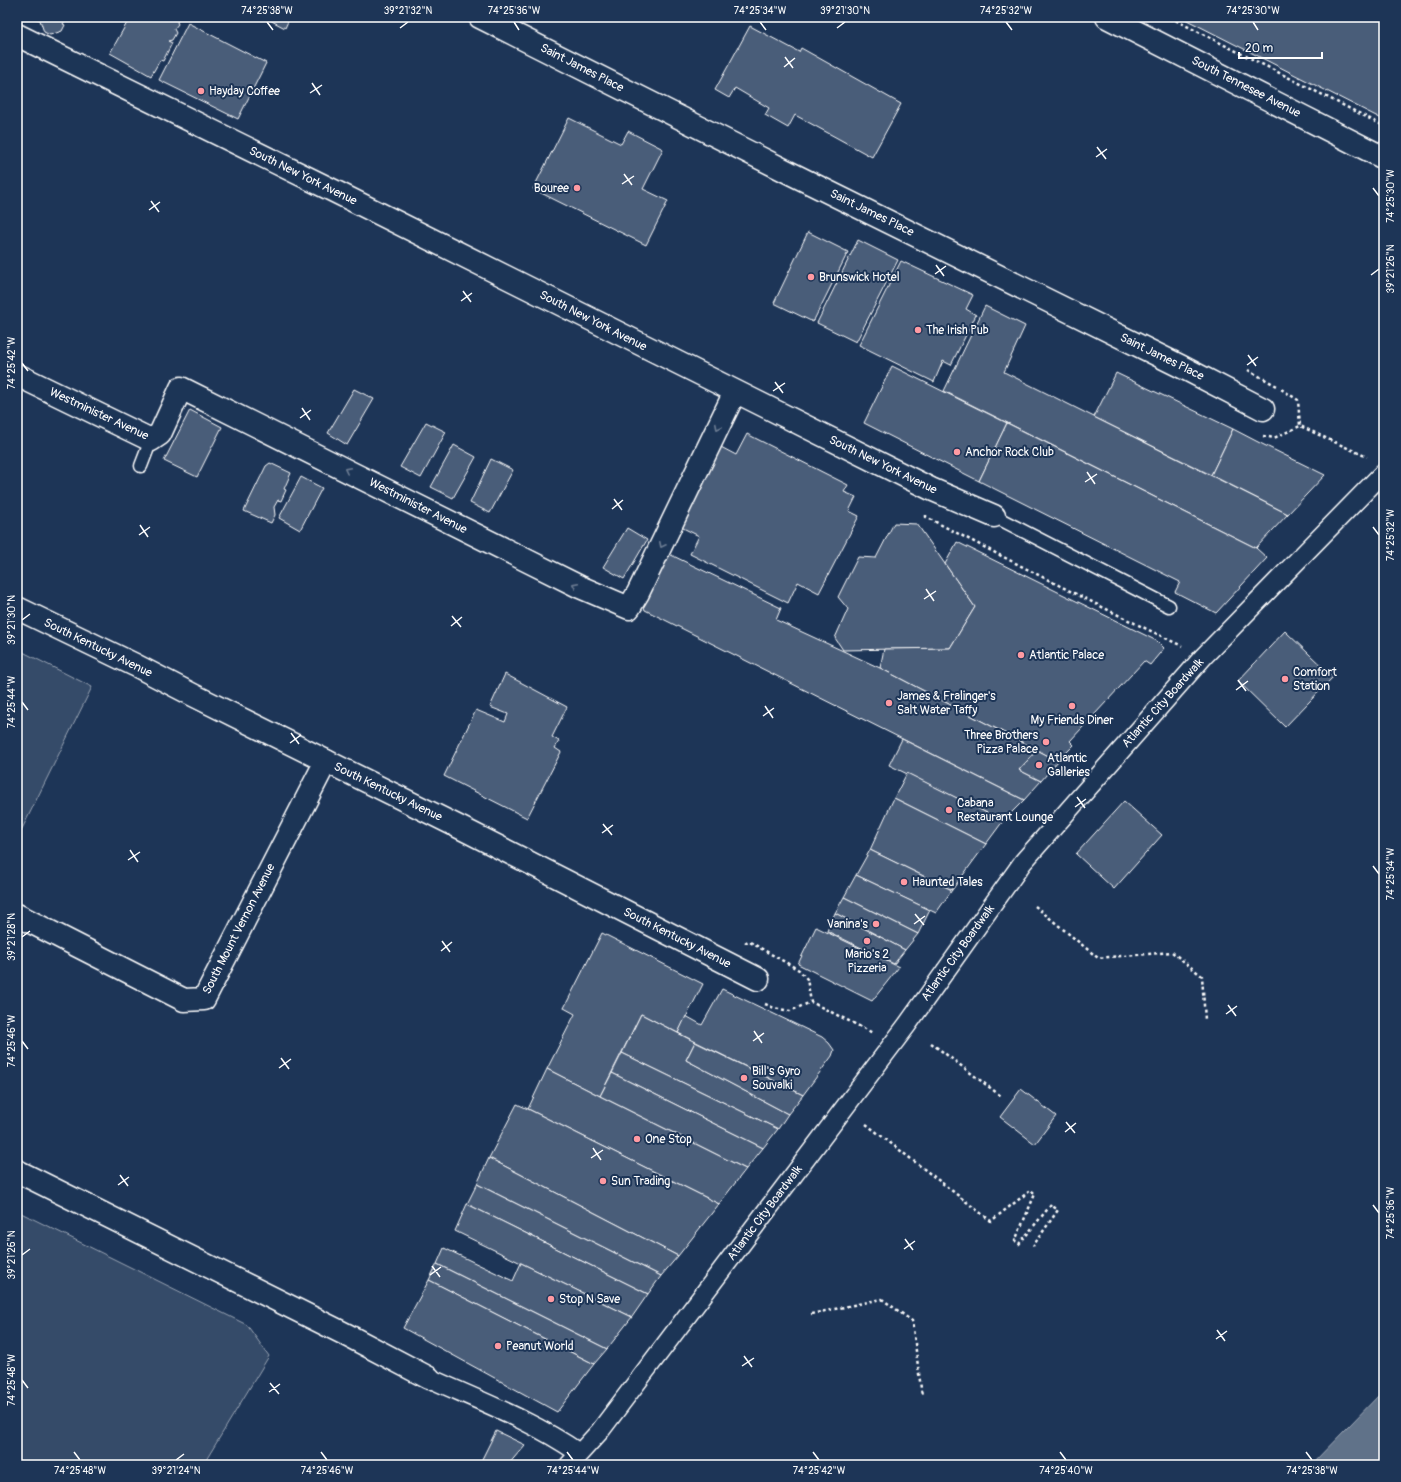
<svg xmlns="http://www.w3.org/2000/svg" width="1401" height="1482" viewBox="0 0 1401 1482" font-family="Pangolin,sans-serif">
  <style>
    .green { fill: #364b69; stroke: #9aa5b4 }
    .water { fill: #617289; stroke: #a0aab8 }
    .building { fill: #4a5d79; stroke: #fff }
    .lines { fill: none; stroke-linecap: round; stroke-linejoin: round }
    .service-casing { stroke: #fff; stroke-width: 15 }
    .pedestrian-casing { stroke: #fff; stroke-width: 21 }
    .minor-casing { stroke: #fff; stroke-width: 25 }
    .path { stroke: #fff; stroke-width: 2.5; stroke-dasharray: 3 3; stroke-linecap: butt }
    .service { stroke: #1d3557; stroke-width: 12 }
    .pedestrian { stroke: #1d3557; stroke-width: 18 }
    .minor { stroke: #1d3557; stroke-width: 22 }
    .oneway { stroke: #6c7c92 }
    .ticks { fill: none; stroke: #fff; stroke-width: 1.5 }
    .poi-dot { fill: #ff9aa2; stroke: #1d3557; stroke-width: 1.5 }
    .labels { text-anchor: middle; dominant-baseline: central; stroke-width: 4; stroke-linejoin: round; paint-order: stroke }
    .street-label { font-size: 12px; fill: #fff; stroke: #1d3557 }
    .poi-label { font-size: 12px; fill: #fff; stroke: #1d3557; text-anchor: start }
    .neatline { fill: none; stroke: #fff; stroke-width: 1.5 }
    .ticks-label { font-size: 10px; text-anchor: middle; fill: #fff }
  </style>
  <rect width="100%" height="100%" fill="#1d3557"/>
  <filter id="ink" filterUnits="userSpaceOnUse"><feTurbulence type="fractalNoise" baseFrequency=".025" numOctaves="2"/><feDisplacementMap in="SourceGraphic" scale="8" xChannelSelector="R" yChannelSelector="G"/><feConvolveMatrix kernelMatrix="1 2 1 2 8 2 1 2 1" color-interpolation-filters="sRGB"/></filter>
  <g filter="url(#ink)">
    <g class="green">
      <polygon points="17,649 92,687 17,839"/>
      <polygon points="17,1211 247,1325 269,1356 203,1465 17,1465"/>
    </g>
    <polygon class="water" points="1384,1390 1384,1465 1311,1465"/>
    <g class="building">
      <polygon points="31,17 67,17 63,24 65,25 62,31 50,35 44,32 40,20"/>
      <polygon points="136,17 179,17 177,22 178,24 174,29 176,33 172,40 168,41 172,43 163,61 160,60 151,76 110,53 128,21 133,23"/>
      <polygon points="264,17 290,17 285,28"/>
      <polygon points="1181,17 1384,17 1384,120"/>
      <polygon points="188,23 266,63 238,119 159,80"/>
      <polygon points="750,26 799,52 801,48 901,104 872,157 795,115 788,128 765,115 769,108 735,88 729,98 715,90"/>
      <polygon points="569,118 621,144 628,131 663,149 643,189 668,201 646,245 533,189"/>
      <polygon points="808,232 848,252 813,322 774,303"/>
      <polygon points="858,240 898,260 856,342 817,323"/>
      <polygon points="901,261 973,295 966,309 976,315 951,365 943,361 934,382 859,345"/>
      <polygon points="985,306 1025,326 1004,372 1288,514 1256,548 944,391"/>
      <polygon points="892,366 1007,423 979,481 864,423"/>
      <polygon points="1116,373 1233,429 1211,475 1094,417"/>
      <polygon points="354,389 374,399 347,445 328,433"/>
      <polygon points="190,410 222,427 197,477 164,461"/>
      <polygon points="426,422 446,432 421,478 400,467"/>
      <polygon points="1007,423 1256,548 1267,558 1216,613 1175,592 1180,582 979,481"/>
      <polygon points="1233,429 1258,442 1325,475 1288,514 1211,475"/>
      <polygon points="747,434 848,485 844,492 856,497 849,511 859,516 819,593 798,582 788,603 690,554 699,536 679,526 719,446 736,455"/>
      <polygon points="454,445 476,457 453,498 431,487"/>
      <polygon points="491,459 513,470 490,513 470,503"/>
      <polygon points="270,463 291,473 284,489 286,490 281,501 278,500 274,507 275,515 271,523 244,511 266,466"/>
      <polygon points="301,477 322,488 300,530 279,518"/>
      <polygon points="894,523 917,524 975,607 950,648 843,650 835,638 848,609 838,597 858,557 876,558"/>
      <polygon points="627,528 647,540 624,579 603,567"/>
      <polygon points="957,542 1157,641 1164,648 1150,665 1144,661 1070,741 1074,745 1058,761 880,668 884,649 950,648 975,607 945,564"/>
      <polygon points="667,553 781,608 776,620 880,668 1037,750 1019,770 1041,781 1024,800 645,610 642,603"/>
      <polygon points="1285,631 1333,677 1285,727 1238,681"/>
      <polygon points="505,674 567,707 552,737 559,741 555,748 561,752 527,818 444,776 476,710 505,722 508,714 490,707"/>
      <polygon points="902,739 1024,800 1003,821 889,765"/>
      <polygon points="1037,750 1058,761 1041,781 1019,770"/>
      <polygon points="907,773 1003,821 986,844 894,798"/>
      <polygon points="894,798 986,844 952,890 870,850"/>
      <polygon points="1124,801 1162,835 1114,889 1076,854"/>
      <polygon points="870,850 952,890 936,913 856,875"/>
      <polygon points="856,875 930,910 918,934 844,897"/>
      <polygon points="844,897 918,934 905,950 835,913"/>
      <polygon points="835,913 905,950 894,964 827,931"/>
      <polygon points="816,927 899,967 872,1001 798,964"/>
      <polygon points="602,933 703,984 678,1033 641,1014 600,1096 547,1069 575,1014 564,1008"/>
      <polygon points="722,989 822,1037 829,1043 834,1050 832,1056 803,1095 678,1033 686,1016 702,1025"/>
      <polygon points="641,1014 695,1042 686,1060 788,1114 778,1129 622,1053"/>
      <polygon points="695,1042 803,1095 788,1114 686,1060"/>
      <polygon points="622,1053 778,1129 763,1148 612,1073"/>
      <polygon points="547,1069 600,1096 746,1169 719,1204 528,1109"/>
      <polygon points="612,1073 763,1148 746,1169 600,1096"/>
      <polygon points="1021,1089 1056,1116 1035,1144 1000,1117"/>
      <polygon points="517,1104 528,1109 719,1204 678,1256 489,1158"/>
      <polygon points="489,1158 678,1256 661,1276 477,1184"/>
      <polygon points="477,1184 661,1276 648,1294 467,1204"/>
      <polygon points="467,1204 648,1294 632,1317 455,1231"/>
      <polygon points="444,1248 513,1281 521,1263 632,1317 607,1349 437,1264"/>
      <polygon points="437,1264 607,1349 594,1364 429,1280"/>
      <polygon points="429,1280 594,1364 557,1412 403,1328"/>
      <polygon points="496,1431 525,1445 508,1465 479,1465"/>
    </g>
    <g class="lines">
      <defs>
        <g id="service">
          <polyline points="141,466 151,440"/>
          <polyline points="994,516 1169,606"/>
        </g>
        <g id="pedestrian">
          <path d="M429,1378C480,1401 533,1421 579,1453"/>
          <polyline points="569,1465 600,1431 907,1025 1023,862 1204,656 1384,472"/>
        </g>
        <g id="minor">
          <polyline points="480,17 792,174 1180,366 1263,409"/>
          <polyline points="1107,17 1384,158"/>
          <polyline points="17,35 334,191 931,489 994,516"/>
          <polyline points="17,375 151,440 160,434 181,388 580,587 629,608 638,593 735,392"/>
          <polyline points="17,608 135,665 193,695 471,833 758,979"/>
          <polyline points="17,915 184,1000 204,999 326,761"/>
          <polyline points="17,1171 347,1335 429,1378"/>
        </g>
      </defs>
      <use href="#service" class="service-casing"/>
      <use href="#pedestrian" class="pedestrian-casing"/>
      <use href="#minor" class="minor-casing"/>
      <g class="path">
        <polyline points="1170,19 1173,19 1384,126"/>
        <polyline points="1248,370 1277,386"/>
        <polyline points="1281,389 1298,400 1300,426 1367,457"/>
        <polyline points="1263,436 1274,438 1300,426"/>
        <path d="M926,515V517C1011,561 1096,605 1182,646"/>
        <polyline points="1035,906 1098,958 1172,952 1202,976 1205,1020"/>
        <polyline points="745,943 748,941 799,970 807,979 811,1002 873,1033"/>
        <polyline points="765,1004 774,1008 790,1011 811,1002"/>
        <polyline points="931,1043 1001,1096"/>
        <polyline points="866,1124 991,1221 1031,1190 1035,1194 1015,1241 1019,1244 1051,1205 1058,1210 1033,1246"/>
        <polyline points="811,1314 882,1299 912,1321 922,1396"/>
      </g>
      <use href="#service" class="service"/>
      <use href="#pedestrian" class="pedestrian"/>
      <use href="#minor" class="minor"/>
    </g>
    <defs><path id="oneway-chevron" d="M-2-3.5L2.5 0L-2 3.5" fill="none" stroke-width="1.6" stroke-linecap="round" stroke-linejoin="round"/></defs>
    <g class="oneway">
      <use href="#oneway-chevron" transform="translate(718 427) rotate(116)"/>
      <use href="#oneway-chevron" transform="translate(347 470) rotate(-153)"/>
      <use href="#oneway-chevron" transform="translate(662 545) rotate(116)"/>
      <use href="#oneway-chevron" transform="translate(575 585) rotate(-154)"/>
    </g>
  </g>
  <path class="ticks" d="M267,22L273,30M514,22L519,30M760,22L766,30M1006,22L1012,30M1253,22L1258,30M400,28L408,22M837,28L845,22M785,57L793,68M784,67L795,58M312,83L320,95M310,93L322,85M1097,147L1106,159M1096,157L1107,149M624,174L632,185M622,184L634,176M1373,188L1379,196M151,201L159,212M149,210L160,202M936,265L944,276M935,274L946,266M1371,275L1379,269M463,291L471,302M461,301L472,293M1248,355L1256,366M22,363L28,371M1247,365L1258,357M775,382L783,393M773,391L785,383M302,408L310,420M300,418L311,410M1087,472L1095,484M1085,482L1097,474M614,499L622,510M612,509L623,500M140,525L148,537M1373,527L1379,535M139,535L150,527M926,589L934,601M924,599L936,591M452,616L461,627M22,620L30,614M451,626L462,617M1238,680L1246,691M1236,690L1248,681M22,702L28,710M765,706L773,718M763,716L774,708M291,733L299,744M290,743L301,735M1077,797L1085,808M1075,807L1086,799M603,824L612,835M602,833L613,825M130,850L138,862M128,860L140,852M1373,866L1379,874M915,914L924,925M914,924L925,916M22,937L30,931M442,941L450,952M441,951L452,942M1228,1005L1236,1016M1226,1014L1237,1006M754,1031L762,1043M22,1041L28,1049M753,1041L764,1033M281,1058L289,1069M279,1068L291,1059M1066,1122L1075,1133M1065,1132L1076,1123M593,1148L601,1160M591,1158L603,1150M120,1175L128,1186M118,1185L129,1177M1373,1205L1379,1213M905,1239L913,1250M904,1249L915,1241M22,1255L30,1249M432,1266L440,1277M430,1275L441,1267M1217,1330L1225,1341M1216,1339L1227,1331M744,1356L752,1367M742,1366L754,1358M22,1380L28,1388M270,1383L279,1394M269,1392L280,1384M74,1452L80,1460M321,1452L327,1460M567,1452L573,1460M813,1452L819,1460M1060,1452L1066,1460M1306,1452L1312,1460M176,1460L184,1454"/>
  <g class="poi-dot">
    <circle cx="201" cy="91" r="4"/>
    <circle cx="577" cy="188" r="4"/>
    <circle cx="811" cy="277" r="4"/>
    <circle cx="918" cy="330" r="4"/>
    <circle cx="957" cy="452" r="4"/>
    <circle cx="1021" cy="655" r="4"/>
    <circle cx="1285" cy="679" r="4"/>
    <circle cx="889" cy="703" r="4"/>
    <circle cx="1072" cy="706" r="4"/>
    <circle cx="1046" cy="742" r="4"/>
    <circle cx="1039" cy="765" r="4"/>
    <circle cx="949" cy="810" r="4"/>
    <circle cx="904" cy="882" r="4"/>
    <circle cx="876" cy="924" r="4"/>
    <circle cx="867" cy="941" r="4"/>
    <circle cx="744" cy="1078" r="4"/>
    <circle cx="637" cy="1139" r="4"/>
    <circle cx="603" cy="1181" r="4"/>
    <circle cx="551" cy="1299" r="4"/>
    <circle cx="498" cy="1346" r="4"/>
  </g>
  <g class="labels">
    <g class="street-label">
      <text transform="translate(582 68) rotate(27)">Saint James Place</text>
      <text transform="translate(1246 87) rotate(27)">South Tennesee Avenue</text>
      <text transform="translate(303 176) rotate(26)">South New York Avenue</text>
      <text transform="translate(872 213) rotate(26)">Saint James Place</text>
      <text transform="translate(593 321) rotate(27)">South New York Avenue</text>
      <text transform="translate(1162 357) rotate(26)">Saint James Place</text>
      <text transform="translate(99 414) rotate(25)">Westminister Avenue</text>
      <text transform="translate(883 465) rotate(26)">South New York Avenue</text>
      <text transform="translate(418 506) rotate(27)">Westminister Avenue</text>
      <text transform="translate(98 648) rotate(26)">South Kentucky Avenue</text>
      <text transform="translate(1163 703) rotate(-48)">Atlantic City Boardwalk</text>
      <text transform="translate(388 792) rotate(26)">South Kentucky Avenue</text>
      <text transform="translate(239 929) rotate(-63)">South Mount Vernon Avenue</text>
      <text transform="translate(677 938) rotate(27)">South Kentucky Avenue</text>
      <text transform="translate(958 953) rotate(-54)">Atlantic City Boardwalk</text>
      <text transform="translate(765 1213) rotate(-53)">Atlantic City Boardwalk</text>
    </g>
    <g class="poi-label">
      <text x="209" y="91">Hayday Coffee</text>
      <text x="569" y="188" text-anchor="end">Bouree</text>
      <text x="819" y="277">Brunswick Hotel</text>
      <text x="926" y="330">The Irish Pub</text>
      <text x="965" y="452">Anchor Rock Club</text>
      <text x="1029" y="655">Atlantic Palace</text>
      <text x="1293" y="672">Comfort<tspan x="1293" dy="14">Station</tspan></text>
      <text x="897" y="696">James &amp; Fralinger's<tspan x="897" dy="14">Salt Water Taffy</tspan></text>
      <text x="1072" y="720" text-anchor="middle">My Friends Diner</text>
      <text x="1038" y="735" text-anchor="end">Three Brothers<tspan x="1038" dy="14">Pizza Palace</tspan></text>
      <text x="1047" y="758">Atlantic<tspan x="1047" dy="14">Galleries</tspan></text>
      <text x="957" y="803">Cabana<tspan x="957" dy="14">Restaurant Lounge</tspan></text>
      <text x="912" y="882">Haunted Tales</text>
      <text x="868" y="924" text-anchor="end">Vanina's</text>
      <text x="867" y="954" text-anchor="middle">Mario's 2<tspan x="867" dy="14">Pizzeria</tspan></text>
      <text x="752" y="1071">Bill's Gyro<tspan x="752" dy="14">Souvalki</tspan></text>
      <text x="645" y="1139">One Stop</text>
      <text x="611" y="1181">Sun Trading</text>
      <text x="559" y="1299">Stop N Save</text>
      <text x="506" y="1346">Peanut World</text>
    </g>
  </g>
  <rect width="1401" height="1482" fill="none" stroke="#1d3557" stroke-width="44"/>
  <path d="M1239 52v6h83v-6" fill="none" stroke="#ffffff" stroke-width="2"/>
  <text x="1245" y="52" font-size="12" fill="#ffffff" stroke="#1d3557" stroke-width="3" paint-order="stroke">20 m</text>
  <rect x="22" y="22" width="1357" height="1438" class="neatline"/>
  <g class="ticks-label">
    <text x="267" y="14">74°25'38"W</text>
    <text x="408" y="14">39°21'32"N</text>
    <text x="514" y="14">74°25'36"W</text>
    <text x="760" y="14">74°25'34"W</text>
    <text x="845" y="14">39°21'30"N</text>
    <text x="1006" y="14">74°25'32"W</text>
    <text x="1253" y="14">74°25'30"W</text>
    <text transform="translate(1390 196) rotate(-90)" y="4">74°25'30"W</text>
    <text transform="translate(1390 269) rotate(-90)" y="4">39°21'26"N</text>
    <text transform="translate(11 363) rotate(-90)" y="4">74°25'42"W</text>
    <text transform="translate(1390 535) rotate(-90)" y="4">74°25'32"W</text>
    <text transform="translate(11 620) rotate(-90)" y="4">39°21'30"N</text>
    <text transform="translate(11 702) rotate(-90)" y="4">74°25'44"W</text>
    <text transform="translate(1390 874) rotate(-90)" y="4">74°25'34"W</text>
    <text transform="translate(11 937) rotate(-90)" y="4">39°21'28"N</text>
    <text transform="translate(11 1041) rotate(-90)" y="4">74°25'46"W</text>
    <text transform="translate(1390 1213) rotate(-90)" y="4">74°25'36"W</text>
    <text transform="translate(11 1255) rotate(-90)" y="4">39°21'26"N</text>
    <text transform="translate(11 1380) rotate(-90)" y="4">74°25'48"W</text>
    <text x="80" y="1474">74°25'48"W</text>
    <text x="176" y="1474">39°21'24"N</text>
    <text x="327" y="1474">74°25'46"W</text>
    <text x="573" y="1474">74°25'44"W</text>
    <text x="819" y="1474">74°25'42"W</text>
    <text x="1066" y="1474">74°25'40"W</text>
    <text x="1312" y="1474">74°25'38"W</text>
  </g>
</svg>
